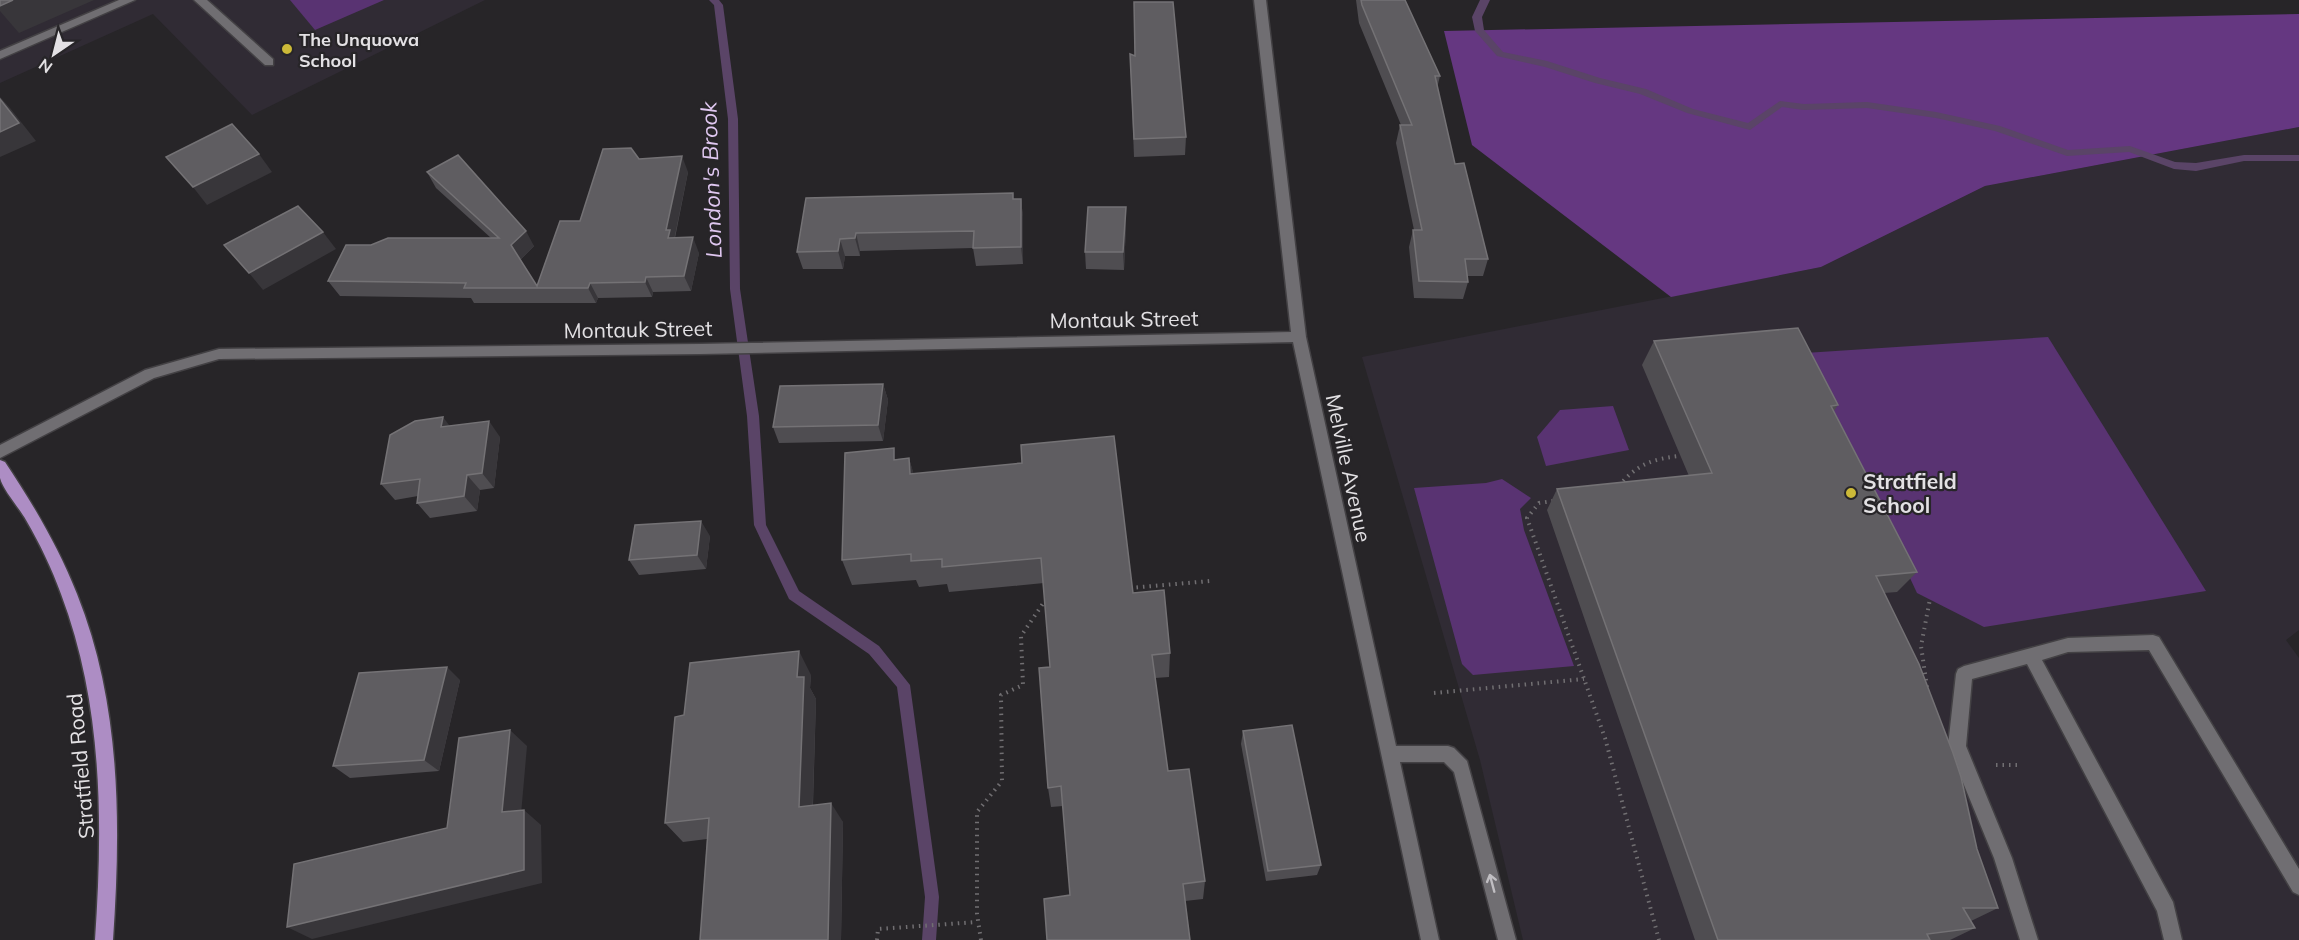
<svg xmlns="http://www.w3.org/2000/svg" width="2299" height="940" viewBox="0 0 2299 940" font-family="Mulish,sans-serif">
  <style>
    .built { fill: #302b34 }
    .green { fill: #593372 }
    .forest { fill: #653781 }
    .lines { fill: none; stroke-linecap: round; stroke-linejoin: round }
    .stream { fill: #5a4467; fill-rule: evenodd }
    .minor-casing { stroke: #434144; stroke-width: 3 }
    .major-casing { stroke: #434144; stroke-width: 3 }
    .path { stroke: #716f72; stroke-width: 4; stroke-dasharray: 1.5 5; stroke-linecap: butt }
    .minor { fill: #706e72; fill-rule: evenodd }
    .major { fill: #ad8dc4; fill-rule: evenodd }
    .wall { fill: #4f4d51 }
    .shaded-wall { fill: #38363a }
    .building { fill: #5f5d61; stroke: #747275; stroke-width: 1.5 }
    .oneway { stroke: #c0bec2 }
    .poi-dot { fill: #ccb938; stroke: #272528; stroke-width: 2 }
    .labels { text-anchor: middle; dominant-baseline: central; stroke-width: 4.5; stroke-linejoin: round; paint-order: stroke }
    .far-poi-label { font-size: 18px; font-weight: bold; fill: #e3e1e4; stroke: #272528; text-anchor: start }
    .street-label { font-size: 21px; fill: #e3e1e4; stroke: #272528 }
    .poi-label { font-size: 21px; font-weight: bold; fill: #e3e1e4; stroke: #272528; text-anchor: start }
    .water-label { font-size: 22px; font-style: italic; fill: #dfc7f0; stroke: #272528 }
  </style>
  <rect width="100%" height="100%" fill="#272528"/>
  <g class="built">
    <polygon points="0,0 485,0 252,115 153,14 0,83"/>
    <polygon points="2299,127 2299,630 2286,640 2299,658 2299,940 1523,940 1480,760 1362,357 1821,267 1985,186"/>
  </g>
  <g class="green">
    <polygon points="290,0 384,0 315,30"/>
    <polygon points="2048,337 2206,591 1984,627 1917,593 1805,353"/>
    <polygon points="1613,406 1629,450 1546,466 1537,437 1560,410"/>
    <polygon points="1502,479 1531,498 1520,509 1524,530 1574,666 1473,675 1462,664 1414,488 1486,483"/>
  </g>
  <polygon class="forest" points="2299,14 2299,127 1985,186 1821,267 1671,297 1472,145 1444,31"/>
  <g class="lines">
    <g class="stream">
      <polygon points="709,0 719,0 723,5 738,119 740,289 759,416 766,525 799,591 879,646 910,685 939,897 936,940 922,940 925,897 897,687 869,654 789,599 754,525 747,416 730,289 728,119 714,5"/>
      <polygon points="1480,0 1490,0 1482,17 1484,30 1503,52 1547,61 1600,78 1646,89 1693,109 1748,123 1780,101 1804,104 1867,102 1936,112 2000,126 2068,150 2130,146 2175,162 2196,163 2244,155 2299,155 2299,161 2244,161 2196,171 2174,169 2129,152 2067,156 1995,131 1936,118 1867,108 1804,110 1782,107 1750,130 1687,113 1640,94 1595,83 1545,67 1497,56 1475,31 1472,17"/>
    </g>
    <defs>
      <g id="minor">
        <polygon points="119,0 135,0 0,59 0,51"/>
        <polygon points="194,0 207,0 273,59 273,65 265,65"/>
        <polygon points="1254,0 1266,0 1306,337 1396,746 1448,746 1454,748 1467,761 1516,940 1498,940 1454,772 1444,762 1400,762 1439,940 1421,940 1293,342 700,354 219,359 154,378 0,458 0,445 145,370 219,349 700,344 1291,332"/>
        <polygon points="2153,635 2159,637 2299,869 2299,895 2293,892 2149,650 2068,652 2042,660 2173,902 2182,940 2164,940 2157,911 2027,664 1972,679 1966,746 2012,858 2038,940 2020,940 1994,858 1948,746 1956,674 1958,669 1964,666 2068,638"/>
      </g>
      <path id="major" d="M0,460L5,462C33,504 58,546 77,594C121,704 121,824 113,940H95C103,824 103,705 61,594C52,569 40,544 26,520C20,509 3,490 0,478C0,473 0,465 0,460Z"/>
    </defs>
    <use href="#minor" class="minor-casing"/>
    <use href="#major" class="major-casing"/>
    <g class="path">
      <path d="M1619,486C1636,465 1652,459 1679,456"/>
      <polyline points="1553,501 1539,503 1527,518 1605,738 1659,940"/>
      <polyline points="1130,588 1210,581"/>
      <polyline points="1927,687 1921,646 1930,599"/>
      <polyline points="1434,693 1584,679"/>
      <polyline points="1996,765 2022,765"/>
      <polyline points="877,940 878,929 977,922"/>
      <polyline points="981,940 977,914 977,812 1002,781 1001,695 1023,685 1021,636 1044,602 1049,601"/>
    </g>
    <use href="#minor" class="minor"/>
    <use href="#major" class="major"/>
  </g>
  <g class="wall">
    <polygon points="1356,0 1405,0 1440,76 1437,88 1455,164 1488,259 1483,276 1468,276 1468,282 1463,299 1414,298 1409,247 1413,230 1414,230 1396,143 1400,125 1401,125 1359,23"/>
    <polygon points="1130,54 1186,137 1185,155 1134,157"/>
    <polygon points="639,159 688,172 675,238 699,253 691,291 653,292 652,297 598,298 596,303 474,303 471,298 340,296 328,281 371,245 491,238 436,188 427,172 534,246 520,260 537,286 580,221"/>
    <polygon points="806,198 1021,199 1023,217 1023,264 976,266 973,248 860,251 860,256 845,256 843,269 803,269 797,252"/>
    <polygon points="1126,207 1126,225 1124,270 1086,269 1085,252"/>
    <polygon points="1654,341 1838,405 1834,411 1917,572 1897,592 1884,593 1998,908 1971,921 1975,928 1950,940 1695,940 1547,510 1557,489 1689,476 1642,365"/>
    <polygon points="883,384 888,400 883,441 779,443 773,427"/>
    <polygon points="450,426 500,437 494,488 480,490 477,511 430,518 417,503 418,496 395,500 381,484"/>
    <polygon points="909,458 913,473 1133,593 1170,653 1169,677 1155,678 1168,771 1205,881 1203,899 1185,901 1070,895 1063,806 1051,807 1048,788 1050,667 1044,583 949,592 947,584 919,587 916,580 852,585 842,560 897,459"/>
    <polygon points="710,536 706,569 639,575 629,560"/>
    <polygon points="811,675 810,688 816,699 813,805 843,822 841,940 700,940 707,839 683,842 665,823 684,715"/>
    <polygon points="460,680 439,771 350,778 333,766"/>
    <polygon points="1243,731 1321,865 1317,875 1266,881 1241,744"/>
  </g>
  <g class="shaded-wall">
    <polygon points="13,0 94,0 19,33 0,11 0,6"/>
    <polygon points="0,97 10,108 36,141 0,157"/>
    <polygon points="259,154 272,172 207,205 193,187"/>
    <polygon points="682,156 688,172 674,240 668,238 666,230"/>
    <polygon points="1021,199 1023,217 1023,264 1021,247"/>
    <polygon points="1126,207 1126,225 1124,270 1123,252"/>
    <polygon points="526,231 534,246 520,260 511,245"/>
    <polygon points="323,232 336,249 263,290 249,273"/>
    <polygon points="856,233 860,251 860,256 855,238"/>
    <polygon points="693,237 699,253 691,291 684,276"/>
    <polygon points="840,239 845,256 843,269 838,251"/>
    <polygon points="646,277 653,292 652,297 645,282"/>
    <polygon points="590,283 598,298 596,303 588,288"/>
    <polygon points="883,384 888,400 883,441 878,425"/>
    <polygon points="443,417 455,433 441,427"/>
    <polygon points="489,421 500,437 494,488 482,473"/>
    <polygon points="909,458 917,485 910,474"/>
    <polygon points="467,475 480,490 477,511 464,496"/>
    <polygon points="701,521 710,536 706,569 697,555"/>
    <polygon points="799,651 811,675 810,688 816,699 812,826 799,807 797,677"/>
    <polygon points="447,667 460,680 439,771 424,760"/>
    <polygon points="510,730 527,746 520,826 502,812"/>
    <polygon points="831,803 843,822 841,940 828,940"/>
    <polygon points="524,810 541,825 542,883 312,939 287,927"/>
  </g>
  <g class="building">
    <polygon points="0,0 13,0 0,6"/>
    <polygon points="1361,0 1405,0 1440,76 1435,76 1455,164 1464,163 1488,259 1465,259 1468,282 1419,281 1413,230 1422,230 1400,125 1412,125 1362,5"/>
    <polygon points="1134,2 1173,2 1186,137 1134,139 1130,54 1135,56"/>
    <polygon points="0,99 19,123 0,132"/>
    <polygon points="232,124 259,154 193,187 166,157"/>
    <polygon points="631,148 639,159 682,156 666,230 670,230 668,238 693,237 684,276 646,277 645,282 590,283 588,288 464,288 466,283 328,281 346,245 371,245 388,238 499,238 427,172 458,155 526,231 511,245 537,286 560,221 580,221 603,149"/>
    <polygon points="1013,193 1013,199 1021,199 1021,247 973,248 974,231 856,233 855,238 840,239 838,251 797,252 806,198"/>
    <polygon points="298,206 323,232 249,273 224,245"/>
    <polygon points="1088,207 1126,207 1123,252 1085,252"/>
    <polygon points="1798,328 1838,405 1831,406 1917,572 1876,576 1919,664 1953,753 1961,777 1977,849 1998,908 1963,908 1975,928 1927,934 1930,940 1718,940 1557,489 1712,473 1654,341"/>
    <polygon points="883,384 878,425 773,427 780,386"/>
    <polygon points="443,417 441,427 489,421 482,473 467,475 464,496 417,503 420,479 381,484 390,435 415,421"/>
    <polygon points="1114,436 1133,593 1164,590 1170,653 1152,655 1168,771 1189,769 1205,881 1183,884 1190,940 1047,940 1044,899 1070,895 1061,786 1048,788 1039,668 1050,667 1041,558 942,567 942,559 911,561 911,554 842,560 845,453 894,448 894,460 909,458 910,474 1022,463 1021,445"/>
    <polygon points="701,521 697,555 629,560 635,525"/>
    <polygon points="799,651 797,677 804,677 799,807 831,803 828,940 700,940 709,818 665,823 675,717 684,715 690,663"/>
    <polygon points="447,667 424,760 333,766 359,673"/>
    <polygon points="1292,725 1321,865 1268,871 1243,731"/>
    <polygon points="510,730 502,812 524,810 524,870 287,927 294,864 447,828 459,738"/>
  </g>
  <defs><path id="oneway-shaft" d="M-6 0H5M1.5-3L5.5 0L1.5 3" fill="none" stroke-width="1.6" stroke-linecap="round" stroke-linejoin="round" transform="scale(1.5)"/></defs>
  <use class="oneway" href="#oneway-shaft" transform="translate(1492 883) rotate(-105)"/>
  <g class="poi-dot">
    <circle cx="287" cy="49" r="6"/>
    <circle cx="1851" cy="493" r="6"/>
  </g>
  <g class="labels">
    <g class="far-poi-label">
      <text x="299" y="39">The Unquowa<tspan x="299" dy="21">School</tspan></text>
    </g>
    <g class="street-label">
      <text transform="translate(1124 319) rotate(-1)">Montauk Street</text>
      <text transform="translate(638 329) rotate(-1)">Montauk Street</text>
      <text transform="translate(1349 468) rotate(78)">Melville Avenue</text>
      <text transform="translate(80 766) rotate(-95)">Stratfield Road</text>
    </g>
    <g class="poi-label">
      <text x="1863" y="481">Stratfield<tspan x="1863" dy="24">School</tspan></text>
    </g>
    <g class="water-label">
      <text transform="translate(711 180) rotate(-92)">London's Brook</text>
    </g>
  </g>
  <g transform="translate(54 54) rotate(215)" stroke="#272528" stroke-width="4.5" paint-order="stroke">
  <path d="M0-4.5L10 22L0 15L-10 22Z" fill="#e3e1e4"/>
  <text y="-9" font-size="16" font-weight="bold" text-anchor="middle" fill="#e3e1e4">N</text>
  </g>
</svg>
